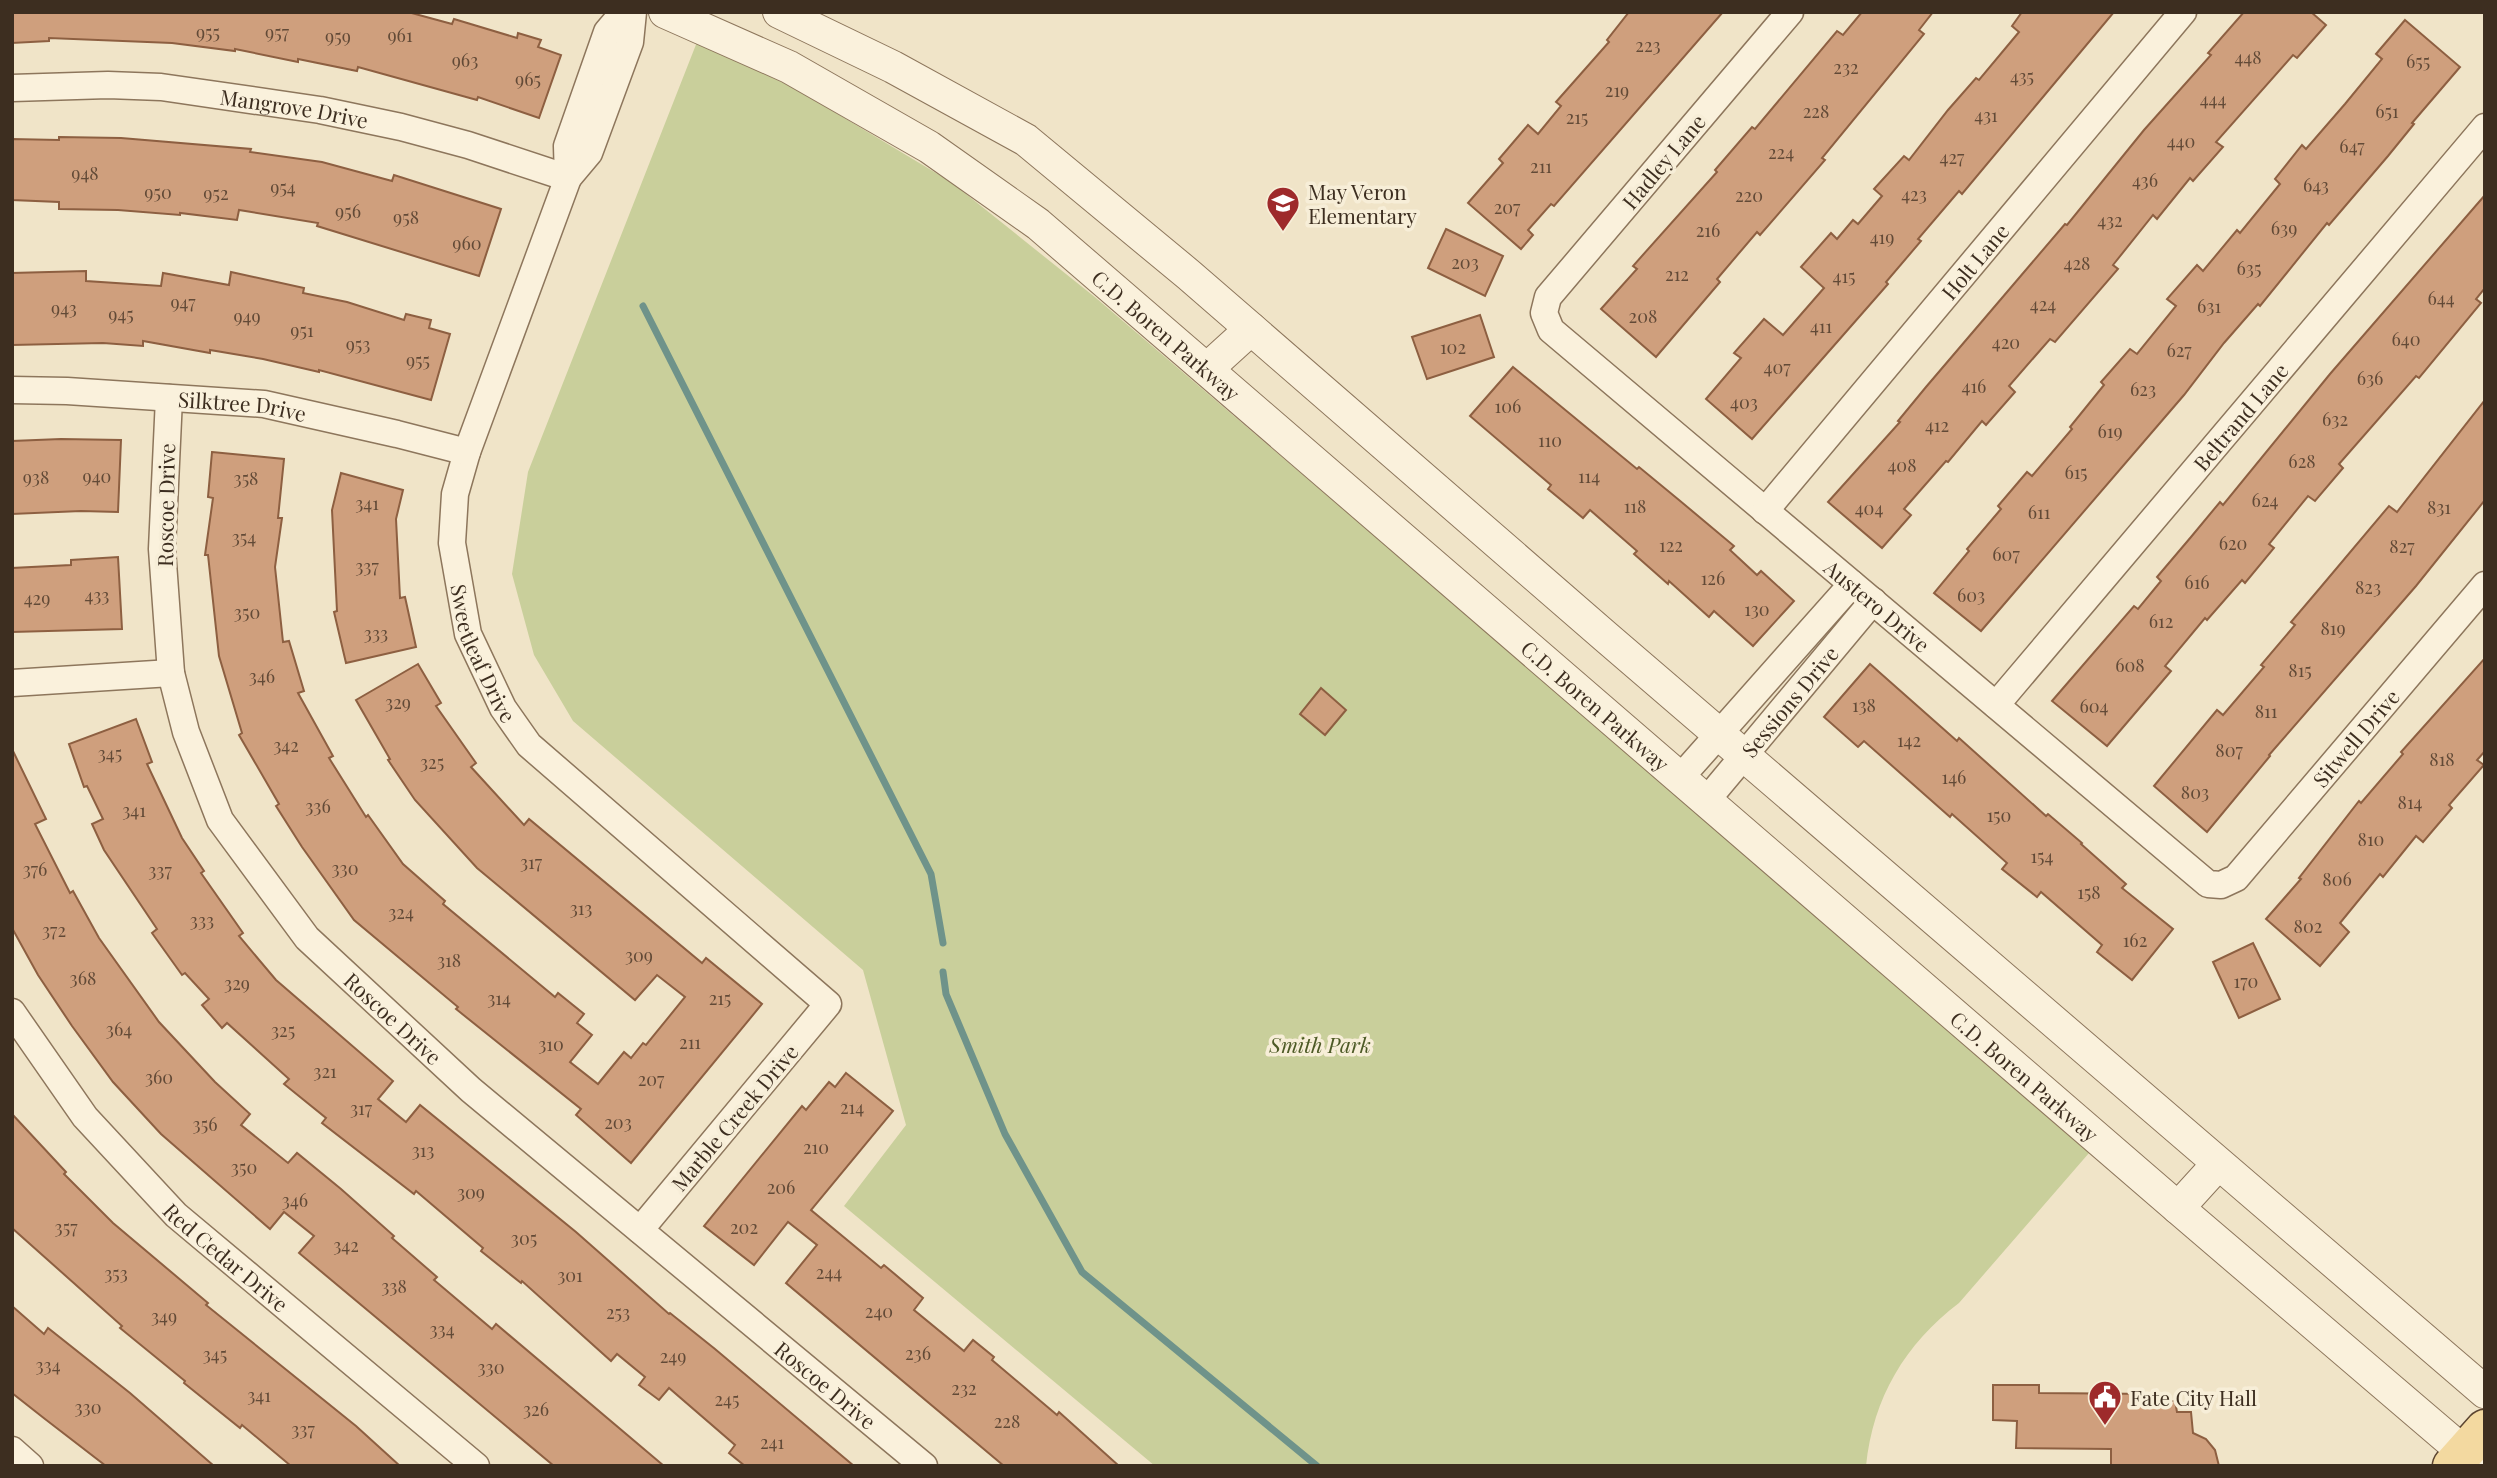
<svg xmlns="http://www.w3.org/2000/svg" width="2497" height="1478" viewBox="0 0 2497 1478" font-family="'Playfair Display',serif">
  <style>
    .green { fill: #c9cf9b }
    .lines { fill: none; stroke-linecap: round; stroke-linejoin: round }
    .stream { stroke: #6f938a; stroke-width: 7 }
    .building { fill: #cf9f7d; stroke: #8d5f41; stroke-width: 2 }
    .minor-casing { stroke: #8d765c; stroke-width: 29 }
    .tertiary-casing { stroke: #8d765c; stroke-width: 34 }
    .primary-casing { stroke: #5b4430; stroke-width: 41 }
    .minor { stroke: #faf1dc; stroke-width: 26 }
    .tertiary { stroke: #faf1dc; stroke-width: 32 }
    .primary { stroke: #f3d9a0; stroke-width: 38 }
    .labels { text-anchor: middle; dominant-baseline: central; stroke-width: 7; stroke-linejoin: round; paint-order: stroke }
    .number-label { font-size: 18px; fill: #624a37 }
    .street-label { font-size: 21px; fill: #3d2e20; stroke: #f7eed8 }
    .poi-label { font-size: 21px; fill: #3d2e20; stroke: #f7eed8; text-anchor: start }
    .park-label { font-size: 21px; font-style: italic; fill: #4d5a26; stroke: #f7eed8 }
  </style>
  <rect width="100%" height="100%" fill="#f0e4c8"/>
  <path class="green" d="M697,42L796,89L951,182L1096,298L1529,668L2089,1153L1959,1303C1905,1344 1873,1398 1866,1466H1155L844,1206L906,1125L863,970L573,721L534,655L512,574L528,472Z"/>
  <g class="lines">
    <g class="stream">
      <polyline points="643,306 931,874 943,943"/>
      <polyline points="943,972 946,994 1005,1134 1082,1272 1317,1466"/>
    </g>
  </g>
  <g class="building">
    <polygon points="12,12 408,12 452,24 454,19 517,38 518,33 541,40 538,47 561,55 539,118 478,97 477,100 358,67 357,71 298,59 298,62 235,49 235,51 172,43 49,38 49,41 12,43"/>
    <polygon points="1629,12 1723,12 1554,206 1551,204 1528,230 1533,235 1521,249 1468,203 1503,163 1499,159 1528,125 1538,134 1561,106 1556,102 1609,42 1607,40"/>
    <polygon points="1862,12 1933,12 1919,30 1924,34 1822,158 1825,160 1760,235 1757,232 1717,279 1720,282 1656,357 1601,309 1637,269 1633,266 1717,172 1715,170 1752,127 1755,129 1837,31 1843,35"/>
    <polygon points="2022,12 2114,12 1962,194 1959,191 1918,239 1921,241 1886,282 1888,284 1752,439 1706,399 1741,358 1734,353 1764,319 1783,335 1824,288 1801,267 1831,233 1837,239 1853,220 1858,224 1882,196 1874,189 1904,156 1909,160 1948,110 1976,78 1979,80 2019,32 2012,26"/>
    <polygon points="2244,12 2311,12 2326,25 2297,58 2293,55 2216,142 2223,147 2193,181 2190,178 2157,219 2153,215 2113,265 2118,269 2055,342 2050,339 2009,386 2015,392 1986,425 1982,421 1948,462 1946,461 1904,509 1911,515 1882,548 1828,502 1900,422 1898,421 1926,387 2065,224 2067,225 2144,130 2211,55 2208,53"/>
    <polygon points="2405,20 2460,67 2412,123 2414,124 2388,156 2329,225 2327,223 2260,306 2258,304 2224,343 2184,395 1981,631 1934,593 1969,551 1967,549 2001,509 1998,506 2027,472 2032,476 2072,429 2070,427 2104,385 2101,382 2109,373 2130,349 2137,354 2176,306 2167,299 2197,265 2203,271 2237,230 2240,233 2280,184 2275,179 2302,145 2306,149 2345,104 2382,59 2376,54"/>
    <polygon points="59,137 121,138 251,149 250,152 322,162 392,181 394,175 501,209 479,276 317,226 318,223 239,210 237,220 180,213 180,215 118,210 59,209 59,202 12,200 12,139 59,140"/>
    <polygon points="2485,195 2485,288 2476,299 2481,303 2419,378 2416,376 2339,464 2343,468 2315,501 2308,496 2269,544 2274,548 2245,583 2242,580 2207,620 2205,618 2165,666 2171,671 2107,746 2052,701 2134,606 2138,609 2161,581 2157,577 2191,537 2220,502 2223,505 2330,374"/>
    <polygon points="1446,229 1503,256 1485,296 1428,268"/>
    <polygon points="86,271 86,281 161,286 163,273 229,285 231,272 304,288 303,293 347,302 404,320 406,314 431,320 429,328 450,334 431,400 319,370 319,372 263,359 210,350 210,353 143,341 143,346 103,343 12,345 12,273"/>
    <polygon points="1480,315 1494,357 1427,379 1412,337"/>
    <polygon points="1513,367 1637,469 1639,467 1679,500 1734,546 1730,550 1757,575 1761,571 1794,601 1753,646 1714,611 1709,617 1669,581 1668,584 1634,554 1637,551 1590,510 1583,518 1548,489 1551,485 1470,416"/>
    <polygon points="2485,400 2485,500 2416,586 2269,755 2270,756 2207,832 2154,786 2217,710 2223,715 2264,667 2261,665 2295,625 2291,622 2320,588 2389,506 2397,512"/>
    <polygon points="61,439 121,440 118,512 81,511 12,514 12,441"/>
    <polygon points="212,452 284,459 278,518 282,518 275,567 283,642 289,641 304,691 298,693 333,756 329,758 366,817 368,815 403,864 445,901 443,904 555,997 558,993 584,1014 577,1023 592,1035 570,1062 598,1084 624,1052 631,1058 643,1043 646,1045 685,997 657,975 635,1000 477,868 415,800 388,760 390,759 356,700 418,664 441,703 436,706 476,763 471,767 524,825 529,819 702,963 706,958 762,1004 631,1163 576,1115 581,1109 456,1009 458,1007 354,920 302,847 276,806 279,804 239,735 242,733 219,656 208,555 205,555 213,498 208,497"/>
    <polygon points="341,473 403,490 396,519 400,598 405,597 416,647 346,663 334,612 337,611 332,510"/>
    <polygon points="118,557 122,629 12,632 12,568 71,565 71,560"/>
    <polygon points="2485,658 2485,751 2477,760 2484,765 2449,805 2452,808 2423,842 2416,836 2383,877 2380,874 2340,923 2349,932 2320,966 2266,919 2301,879 2299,878 2359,801 2361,803 2403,754 2401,752"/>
    <polygon points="1870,664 1957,741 1959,738 2046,816 2048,814 2082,843 2081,844 2126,884 2122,888 2173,929 2132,980 2097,952 2102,945 2041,892 2037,897 2002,869 2007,863 1952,814 1950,817 1864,741 1858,747 1824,717"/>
    <polygon points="1321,688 1346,710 1325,735 1300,714"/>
    <polygon points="136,719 152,762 147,764 182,838 204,871 201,873 243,933 239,936 276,980 393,1081 378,1099 406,1122 420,1105 576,1232 669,1314 670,1313 715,1349 854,1466 745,1466 729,1453 735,1445 669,1388 659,1400 639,1385 645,1377 617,1354 611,1361 522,1281 521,1283 481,1251 483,1248 416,1191 414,1194 322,1123 326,1118 284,1084 289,1079 227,1023 222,1028 202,1005 209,999 185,973 182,975 152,933 157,929 104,850 92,824 103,819 87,786 84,787 69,744"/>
    <polygon points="12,749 46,819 35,824 70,893 73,891 99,938 159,1022 215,1082 250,1114 241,1125 288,1163 297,1153 341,1189 394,1236 392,1238 437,1277 434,1280 492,1329 496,1324 664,1466 554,1466 299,1253 314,1236 284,1212 270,1229 161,1134 113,1082 72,1026 38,975 12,928"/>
    <polygon points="2253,943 2280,999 2239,1018 2213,962"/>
    <polygon points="846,1073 893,1111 811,1210 881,1268 884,1265 923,1298 914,1310 964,1351 973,1340 994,1357 992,1360 1057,1415 1059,1412 1119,1466 1004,1466 786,1283 817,1245 788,1222 754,1265 704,1226 802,1106 806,1110 829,1082 835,1087"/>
    <polygon points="12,1114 66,1172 64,1174 113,1223 208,1303 206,1305 356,1426 400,1466 291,1466 242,1425 240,1428 184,1383 185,1381 120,1328 122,1326 12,1228"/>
    <polygon points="12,1306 44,1334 48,1328 130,1393 214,1466 106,1466 45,1419 12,1393"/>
    <polygon points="1993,1385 2039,1385 2039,1393 2156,1394 2157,1401 2175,1401 2177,1412 2191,1412 2193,1433 2206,1439 2215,1450 2219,1466 2111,1466 2111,1449 2016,1448 2017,1421 1993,1420"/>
  </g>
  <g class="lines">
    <defs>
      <g id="minor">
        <path id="s1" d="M633,12L630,42L589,153L568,178L467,452L455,494L452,543L468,634L503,708L529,745L828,1004L640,1230"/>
        <path id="s2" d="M1790,12L1548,297L1544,313L1551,330L2208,884L2221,885L2236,878L2485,585"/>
        <path id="s3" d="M12,88L108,85L161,87L320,110L401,127L468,145L568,178"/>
        <polyline points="568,178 567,146 607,32 624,12"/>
        <path id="s4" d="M12,390L67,391L264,404L397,434L467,452"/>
        <path id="s5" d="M169,398L162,549L171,673L186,732L220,820L307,938L471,1090L924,1466"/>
        <path id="s6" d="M1765,511L2183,12"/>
        <polyline points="12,683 171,673"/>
        <path id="s7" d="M1996,705L2485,127"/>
        <polyline points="1680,778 1852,584"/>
        <path id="s8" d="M1706,801L1873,601"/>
        <path id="s9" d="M12,1012L85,1117L176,1215L476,1466"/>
        <polyline points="12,1450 30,1466"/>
      </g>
      <g id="tertiary">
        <path id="s10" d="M665,12L789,67L929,147L1038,224L2178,1208L2480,1466"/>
        <polyline points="779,12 893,67 1026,140 1189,275 1606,637 2485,1392"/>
        <polyline points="1207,369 1251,329"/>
        <polyline points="2178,1208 2218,1164"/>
      </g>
      <polyline id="primary" points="2452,1466 2485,1429"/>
    </defs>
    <use href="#minor" class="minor-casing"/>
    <use href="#tertiary" class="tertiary-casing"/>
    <use href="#primary" class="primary-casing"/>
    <use href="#minor" class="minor"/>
    <use href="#tertiary" class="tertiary"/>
    <use href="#primary" class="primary"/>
  </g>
  <defs>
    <symbol id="school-pin" viewBox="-11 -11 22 30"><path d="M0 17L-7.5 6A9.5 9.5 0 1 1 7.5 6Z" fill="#9e2a2b" stroke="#f7eed8"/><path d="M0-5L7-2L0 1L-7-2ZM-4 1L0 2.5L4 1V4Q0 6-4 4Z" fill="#fff"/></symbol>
    <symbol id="civic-pin" viewBox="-11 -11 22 30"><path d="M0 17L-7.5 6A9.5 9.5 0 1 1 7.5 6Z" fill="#9e2a2b" stroke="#f7eed8"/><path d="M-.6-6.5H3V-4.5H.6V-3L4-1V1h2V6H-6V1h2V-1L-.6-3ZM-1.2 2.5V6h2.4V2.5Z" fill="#fff"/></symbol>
  </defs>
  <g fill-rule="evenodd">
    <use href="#school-pin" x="1264" y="184" width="38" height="52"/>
    <use href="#civic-pin" x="2086" y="1378" width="38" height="52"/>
  </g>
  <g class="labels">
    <g class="number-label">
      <text x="208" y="32">955</text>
      <text x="277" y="32">957</text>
      <text x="400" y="35">961</text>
      <text x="338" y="36">959</text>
      <text x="1648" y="45">223</text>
      <text x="2248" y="57">448</text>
      <text x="465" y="60">963</text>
      <text x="2418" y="61">655</text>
      <text x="1846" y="67">232</text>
      <text x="2022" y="76">435</text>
      <text x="528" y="79">965</text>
      <text x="1617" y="90">219</text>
      <text x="2213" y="99">444</text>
      <text x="1816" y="111">228</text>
      <text x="2387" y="111">651</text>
      <text x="1986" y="115">431</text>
      <text x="1577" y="117">215</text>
      <text x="2181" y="141">440</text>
      <text x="2352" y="146">647</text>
      <text x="1781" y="152">224</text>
      <text x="1952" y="157">427</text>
      <text x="1541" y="166">211</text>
      <text x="85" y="173">948</text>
      <text x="2145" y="180">436</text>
      <text x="2316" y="185">643</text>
      <text x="283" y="187">954</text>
      <text x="158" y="192">950</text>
      <text x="216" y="193">952</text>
      <text x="1914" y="194">423</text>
      <text x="1749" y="195">220</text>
      <text x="1507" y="207">207</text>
      <text x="348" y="211">956</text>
      <text x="406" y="217">958</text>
      <text x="2110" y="220">432</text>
      <text x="2284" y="228">639</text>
      <text x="1708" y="230">216</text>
      <text x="1882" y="237">419</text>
      <text x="467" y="243">960</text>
      <text x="1465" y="262">203</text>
      <text x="2077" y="263">428</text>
      <text x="2249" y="268">635</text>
      <text x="1677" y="274">212</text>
      <text x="1844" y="276">415</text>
      <text x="2441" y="298">644</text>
      <text x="183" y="302">947</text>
      <text x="2043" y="304">424</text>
      <text x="2209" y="306">631</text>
      <text x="64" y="308">943</text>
      <text x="121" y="314">945</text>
      <text x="247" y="316">949</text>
      <text x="1643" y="316">208</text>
      <text x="1821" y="326">411</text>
      <text x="302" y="330">951</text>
      <text x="2406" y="339">640</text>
      <text x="2006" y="342">420</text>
      <text x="358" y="344">953</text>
      <text x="1453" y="347">102</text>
      <text x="2179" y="350">627</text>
      <text x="418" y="360">955</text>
      <text x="1777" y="367">407</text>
      <text x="2370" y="378">636</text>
      <text x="1974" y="386">416</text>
      <text x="2143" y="389">623</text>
      <text x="1744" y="402">403</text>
      <text x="1508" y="406">106</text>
      <text x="2335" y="419">632</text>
      <text x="1937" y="425">412</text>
      <text x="2110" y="431">619</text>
      <text x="1550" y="440">110</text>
      <text x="2302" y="461">628</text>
      <text x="1902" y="465">408</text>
      <text x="2076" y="472">615</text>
      <text x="97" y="476">940</text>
      <text x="1589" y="476">114</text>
      <text x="36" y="477">938</text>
      <text x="246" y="478">358</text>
      <text x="2265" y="500">624</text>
      <text x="367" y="503">341</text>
      <text x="1635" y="506">118</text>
      <text x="2439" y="507">831</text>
      <text x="1869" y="508">404</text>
      <text x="2039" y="512">611</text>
      <text x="244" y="537">354</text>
      <text x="2233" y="543">620</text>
      <text x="1671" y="545">122</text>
      <text x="2402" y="546">827</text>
      <text x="2006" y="554">607</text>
      <text x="367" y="566">337</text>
      <text x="1713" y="578">126</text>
      <text x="2197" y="582">616</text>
      <text x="2368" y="587">823</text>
      <text x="97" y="595">433</text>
      <text x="1971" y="595">603</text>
      <text x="37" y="598">429</text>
      <text x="1757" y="609">130</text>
      <text x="247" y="612">350</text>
      <text x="2161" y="621">612</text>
      <text x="2333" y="628">819</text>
      <text x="376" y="633">333</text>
      <text x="2130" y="665">608</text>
      <text x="2300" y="670">815</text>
      <text x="262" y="676">346</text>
      <text x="398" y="702">329</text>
      <text x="1864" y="705">138</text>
      <text x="2094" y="706">604</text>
      <text x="2266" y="711">811</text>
      <text x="1909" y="740">142</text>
      <text x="286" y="745">342</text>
      <text x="2229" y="750">807</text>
      <text x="110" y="753">345</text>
      <text x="2442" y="759">818</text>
      <text x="432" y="762">325</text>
      <text x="1954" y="777">146</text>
      <text x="2195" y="792">803</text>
      <text x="2410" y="802">814</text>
      <text x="318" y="806">336</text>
      <text x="134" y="810">341</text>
      <text x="1999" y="815">150</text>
      <text x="2371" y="839">810</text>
      <text x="2042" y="856">154</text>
      <text x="531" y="862">317</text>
      <text x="345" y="868">330</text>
      <text x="35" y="869">376</text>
      <text x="160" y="870">337</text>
      <text x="2337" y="879">806</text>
      <text x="2089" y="892">158</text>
      <text x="581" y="908">313</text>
      <text x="401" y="912">324</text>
      <text x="202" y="920">333</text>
      <text x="2308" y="926">802</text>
      <text x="54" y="930">372</text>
      <text x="2135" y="940">162</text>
      <text x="639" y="955">309</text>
      <text x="449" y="960">318</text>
      <text x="83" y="978">368</text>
      <text x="2246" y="981">170</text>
      <text x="237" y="983">329</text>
      <text x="499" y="998">314</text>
      <text x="720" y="998">215</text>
      <text x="119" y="1029">364</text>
      <text x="283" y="1030">325</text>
      <text x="690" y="1042">211</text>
      <text x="551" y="1044">310</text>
      <text x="325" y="1071">321</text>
      <text x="159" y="1077">360</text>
      <text x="651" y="1079">207</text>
      <text x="852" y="1107">214</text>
      <text x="361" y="1108">317</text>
      <text x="618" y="1122">203</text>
      <text x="205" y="1124">356</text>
      <text x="816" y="1147">210</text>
      <text x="423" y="1150">313</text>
      <text x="244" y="1167">350</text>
      <text x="781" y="1187">206</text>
      <text x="471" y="1192">309</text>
      <text x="295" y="1200">346</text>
      <text x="66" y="1227">357</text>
      <text x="744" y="1227">202</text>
      <text x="524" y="1238">305</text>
      <text x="346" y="1245">342</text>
      <text x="829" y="1272">244</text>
      <text x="116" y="1273">353</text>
      <text x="570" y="1275">301</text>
      <text x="394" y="1286">338</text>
      <text x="879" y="1311">240</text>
      <text x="618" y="1312">253</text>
      <text x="164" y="1316">349</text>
      <text x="442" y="1329">334</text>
      <text x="918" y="1353">236</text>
      <text x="215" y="1354">345</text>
      <text x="673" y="1356">249</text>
      <text x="48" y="1365">334</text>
      <text x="491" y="1367">330</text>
      <text x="964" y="1388">232</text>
      <text x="259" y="1395">341</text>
      <text x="727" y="1399">245</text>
      <text x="88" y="1407">330</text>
      <text x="536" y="1409">326</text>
      <text x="1007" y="1421">228</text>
      <text x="303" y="1429">337</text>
      <text x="772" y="1442">241</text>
    </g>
    <g class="street-label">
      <text stroke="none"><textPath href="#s3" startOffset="284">Mangrove Drive</textPath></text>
      <text transform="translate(1663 161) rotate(-50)">Hadley Lane</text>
      <text stroke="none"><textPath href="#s6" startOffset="326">Holt Lane</textPath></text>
      <text stroke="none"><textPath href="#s10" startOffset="600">C.D. Boren Parkway</textPath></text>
      <text stroke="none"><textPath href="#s4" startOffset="231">Silktree Drive</textPath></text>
      <text stroke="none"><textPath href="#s7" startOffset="378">Beltrand Lane</textPath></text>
      <text transform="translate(165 505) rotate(-89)">Roscoe Drive</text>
      <text stroke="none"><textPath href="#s2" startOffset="836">Austero Drive</textPath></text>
      <text stroke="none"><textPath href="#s1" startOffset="681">Sweetleaf Drive</textPath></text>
      <text stroke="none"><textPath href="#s8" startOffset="130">Sessions Drive</textPath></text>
      <text stroke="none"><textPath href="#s10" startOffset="1167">C.D. Boren Parkway</textPath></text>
      <text stroke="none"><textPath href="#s2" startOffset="1482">Sitwell Drive</textPath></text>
      <text stroke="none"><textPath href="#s5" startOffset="695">Roscoe Drive</textPath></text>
      <text stroke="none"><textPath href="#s10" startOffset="1734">C.D. Boren Parkway</textPath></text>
      <text transform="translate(734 1117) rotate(-50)">Marble Creek Drive</text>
      <text stroke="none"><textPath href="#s9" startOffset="327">Red Cedar Drive</textPath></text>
      <text stroke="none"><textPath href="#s5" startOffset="1262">Roscoe Drive</textPath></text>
    </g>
    <g class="poi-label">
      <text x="1308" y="191">May Veron<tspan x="1308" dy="24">Elementary</tspan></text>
      <text x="2130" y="1397">Fate City Hall</text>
    </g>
    <g class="park-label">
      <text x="1320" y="1044">Smith Park</text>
    </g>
  </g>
  <rect width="2497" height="1478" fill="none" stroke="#3d2e20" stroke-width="28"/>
</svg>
